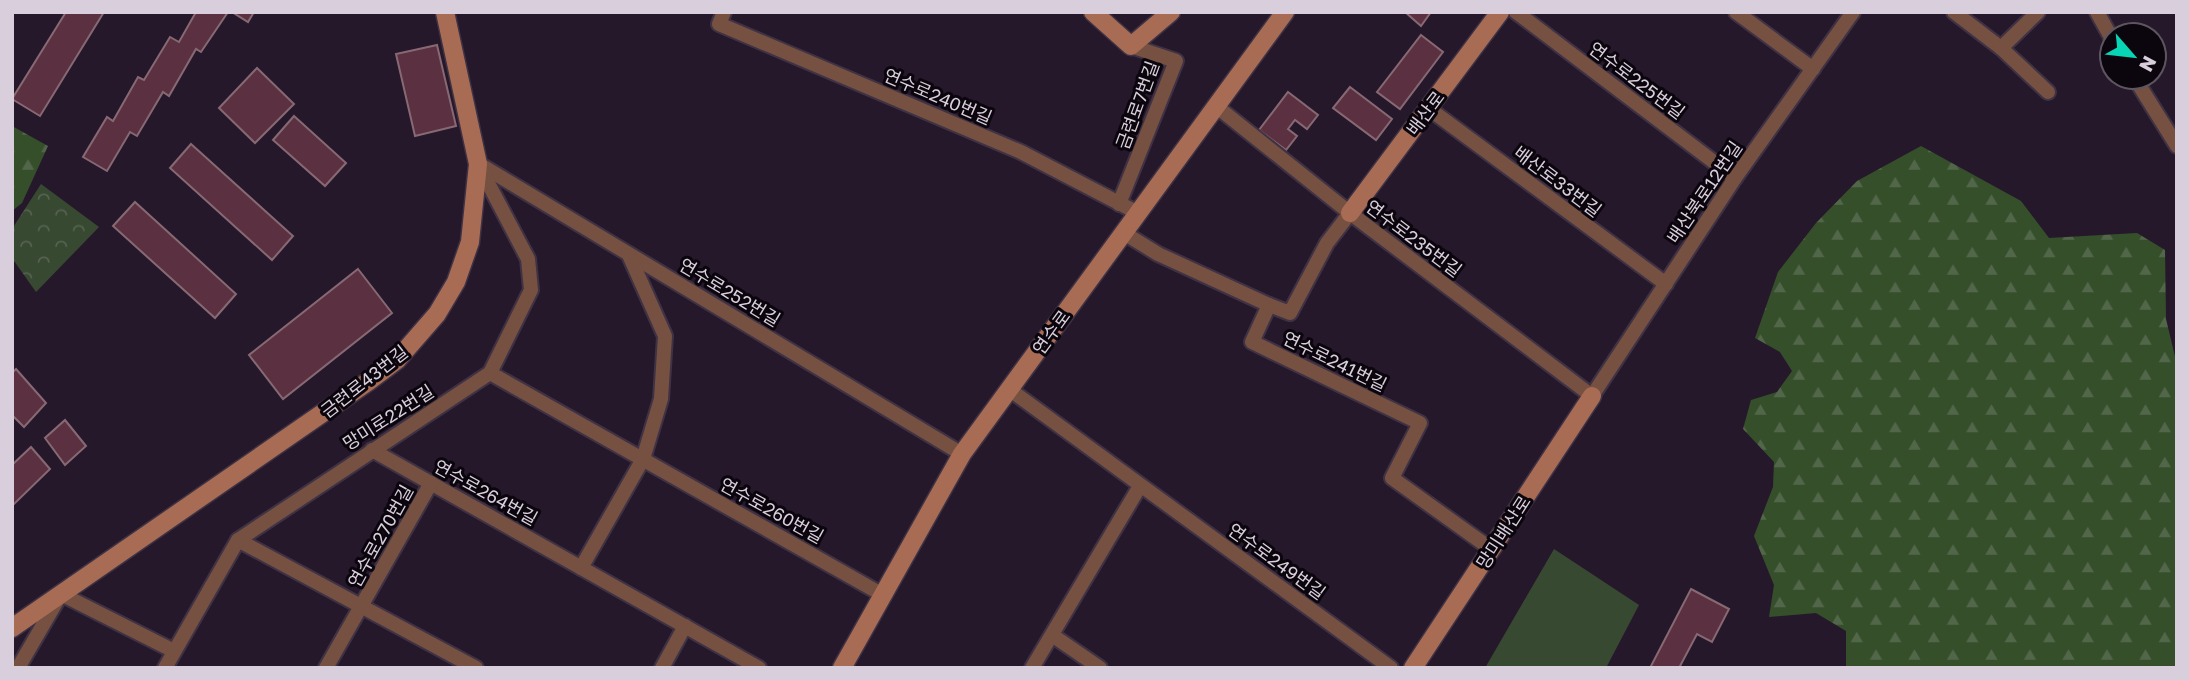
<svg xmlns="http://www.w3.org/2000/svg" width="2189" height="680" viewBox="0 0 2189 680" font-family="'Golos Text','Noto Sans KR',sans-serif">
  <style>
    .forest { fill: url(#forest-firs) }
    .park { fill: url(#park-crowns) }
    .pitch { fill: #384932 }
    .building { fill: #5b3040; stroke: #876973; stroke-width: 2 }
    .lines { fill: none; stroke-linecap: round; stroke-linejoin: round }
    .street-casing { stroke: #3f3244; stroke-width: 18 }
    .secondary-casing { stroke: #3f3244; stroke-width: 21 }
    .street { stroke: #765041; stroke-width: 14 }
    .secondary { stroke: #a86c54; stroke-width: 18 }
    .labels { text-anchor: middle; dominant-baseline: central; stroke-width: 6; stroke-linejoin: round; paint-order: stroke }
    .street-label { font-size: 18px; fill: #d9cfdc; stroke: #0b060e }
  </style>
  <defs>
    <pattern id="forest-firs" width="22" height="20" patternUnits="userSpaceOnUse" patternTransform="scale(1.75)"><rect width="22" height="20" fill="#364f2b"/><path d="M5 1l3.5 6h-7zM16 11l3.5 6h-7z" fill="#526749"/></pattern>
    <pattern id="park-crowns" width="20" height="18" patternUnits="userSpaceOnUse" patternTransform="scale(1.75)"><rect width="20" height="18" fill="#384932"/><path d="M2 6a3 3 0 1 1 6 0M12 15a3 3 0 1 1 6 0" fill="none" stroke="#54624f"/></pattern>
  </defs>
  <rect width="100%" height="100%" fill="#26182b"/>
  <g class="forest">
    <polygon points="12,126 48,146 22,203 12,211"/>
    <polygon points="1921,146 2021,201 2049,238 2137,233 2165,250 2166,319 2177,365 2177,668 1846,668 1846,631 1816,613 1769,617 1774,585 1754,536 1773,487 1774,462 1743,429 1751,400 1777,392 1792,371 1780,352 1755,338 1778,272 1816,223 1857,181"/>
  </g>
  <polygon class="park" points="41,184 99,227 36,292 12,258 12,229"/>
  <polygon class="pitch" points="1554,549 1639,605 1606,668 1485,668"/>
  <g class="building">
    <polygon points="66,12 104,12 40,116 12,99"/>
    <polygon points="196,12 228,12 201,52 196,49 169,96 163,92 137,136 130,132 107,171 83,157 107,117 113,121 138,77 144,80 170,37 179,42"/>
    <polygon points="232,12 254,12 248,22"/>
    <polygon points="1405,12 1431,12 1421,26"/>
    <polygon points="1421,35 1443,52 1400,109 1377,92"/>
    <polygon points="437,45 456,126 415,136 396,54"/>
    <polygon points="257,68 294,104 255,143 219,108"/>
    <polygon points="1350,87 1392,119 1376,140 1333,108"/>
    <polygon points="1288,92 1318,115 1307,129 1295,120 1288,129 1297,136 1286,150 1259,130"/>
    <polygon points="294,116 346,163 325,186 273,140"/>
    <polygon points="191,144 293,236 272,260 170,168"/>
    <polygon points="135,202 236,294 215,318 113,226"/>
    <polygon points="358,269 392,313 283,399 249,355"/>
    <polygon points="16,369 46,403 24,427 12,415 12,373"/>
    <polygon points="65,420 86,446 65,465 45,438"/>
    <polygon points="31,447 50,469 12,506 12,465"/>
    <polygon points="1691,589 1729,609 1712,642 1697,634 1679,668 1650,668"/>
  </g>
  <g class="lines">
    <defs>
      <g id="street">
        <polyline points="724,12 719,24 1021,152 1138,213"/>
        <polyline points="1516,12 1735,178"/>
        <polyline points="1736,12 1813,69"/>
        <polyline points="1954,12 2001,48 2048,92"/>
        <polyline points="2097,12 2112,39"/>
        <polyline points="2001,48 2038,12"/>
        <polyline points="2134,77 2177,146"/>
        <polyline points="1216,106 1350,213 1592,396 1735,178 1853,12"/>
        <polyline points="1428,108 1666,284"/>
        <polyline points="479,164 962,454"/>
        <polyline points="1119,204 1176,61 1131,46"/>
        <polyline points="1124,233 1158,254 1269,305 1252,342 1420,423 1392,478 1491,549"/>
        <polyline points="1269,305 1290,313 1327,243 1350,213"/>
        <polyline points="490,373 883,595"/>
        <polyline points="1009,389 1391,668"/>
        <polyline points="372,450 759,668"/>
        <polyline points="238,540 476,668"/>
        <polyline points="581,568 643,459 661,399 665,336 629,255"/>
        <polyline points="1052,635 1100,668"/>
        <polyline points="18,668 61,594 174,651"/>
        <polyline points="165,668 238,540 490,373 531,290 528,259 478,164"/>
        <polyline points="326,668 431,483"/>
        <polyline points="662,668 685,626"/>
        <polyline points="1032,668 1140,486"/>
      </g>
      <g id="secondary">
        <polyline points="1093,12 1131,46 1171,12"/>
        <polyline points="1350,213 1500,12"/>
        <polyline points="12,628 369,381 397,360 437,314 456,282 470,242 478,164 445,12"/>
        <polyline points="842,668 962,454 1285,12"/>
        <polyline points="1413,668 1592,396"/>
      </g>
    </defs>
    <use href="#street" class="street-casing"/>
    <use href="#secondary" class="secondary-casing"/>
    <use href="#street" class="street"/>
    <use href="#secondary" class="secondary"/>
  </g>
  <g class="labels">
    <g class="street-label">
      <text transform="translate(1637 80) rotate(37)">연수로225번길</text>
      <text transform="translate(938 96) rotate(23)">연수로240번길</text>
      <text transform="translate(1137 105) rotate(-70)">금련로7번길</text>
      <text transform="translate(1425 113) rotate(-53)">배산로</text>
      <text transform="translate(1558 181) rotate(37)">배산로33번길</text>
      <text transform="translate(1704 192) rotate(-56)">배산북로12번길</text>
      <text transform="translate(1414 238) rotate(37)">연수로235번길</text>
      <text transform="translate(730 292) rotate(31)">연수로252번길</text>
      <text transform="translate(1051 332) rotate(-54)">연수로</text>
      <text transform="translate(1335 361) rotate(26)">연수로241번길</text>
      <text transform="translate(364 381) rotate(-38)">금련로43번길</text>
      <text transform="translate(388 417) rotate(-33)">망미로22번길</text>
      <text transform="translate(486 492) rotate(29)">연수로264번길</text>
      <text transform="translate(772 510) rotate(29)">연수로260번길</text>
      <text transform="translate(1503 532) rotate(-57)">망미배산로</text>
      <text transform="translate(380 536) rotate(-61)">연수로270번길</text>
      <text transform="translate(1277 561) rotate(36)">연수로249번길</text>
    </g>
  </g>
  <rect width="2189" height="680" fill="none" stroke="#d9cfdc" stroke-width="28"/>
  <g transform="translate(2133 56) rotate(118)"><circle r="33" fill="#0b060e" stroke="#5d5660" stroke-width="2"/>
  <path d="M0-5L12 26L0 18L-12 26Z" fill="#08d5b5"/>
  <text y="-10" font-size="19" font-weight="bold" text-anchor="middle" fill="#d9cfdc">N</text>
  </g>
</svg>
